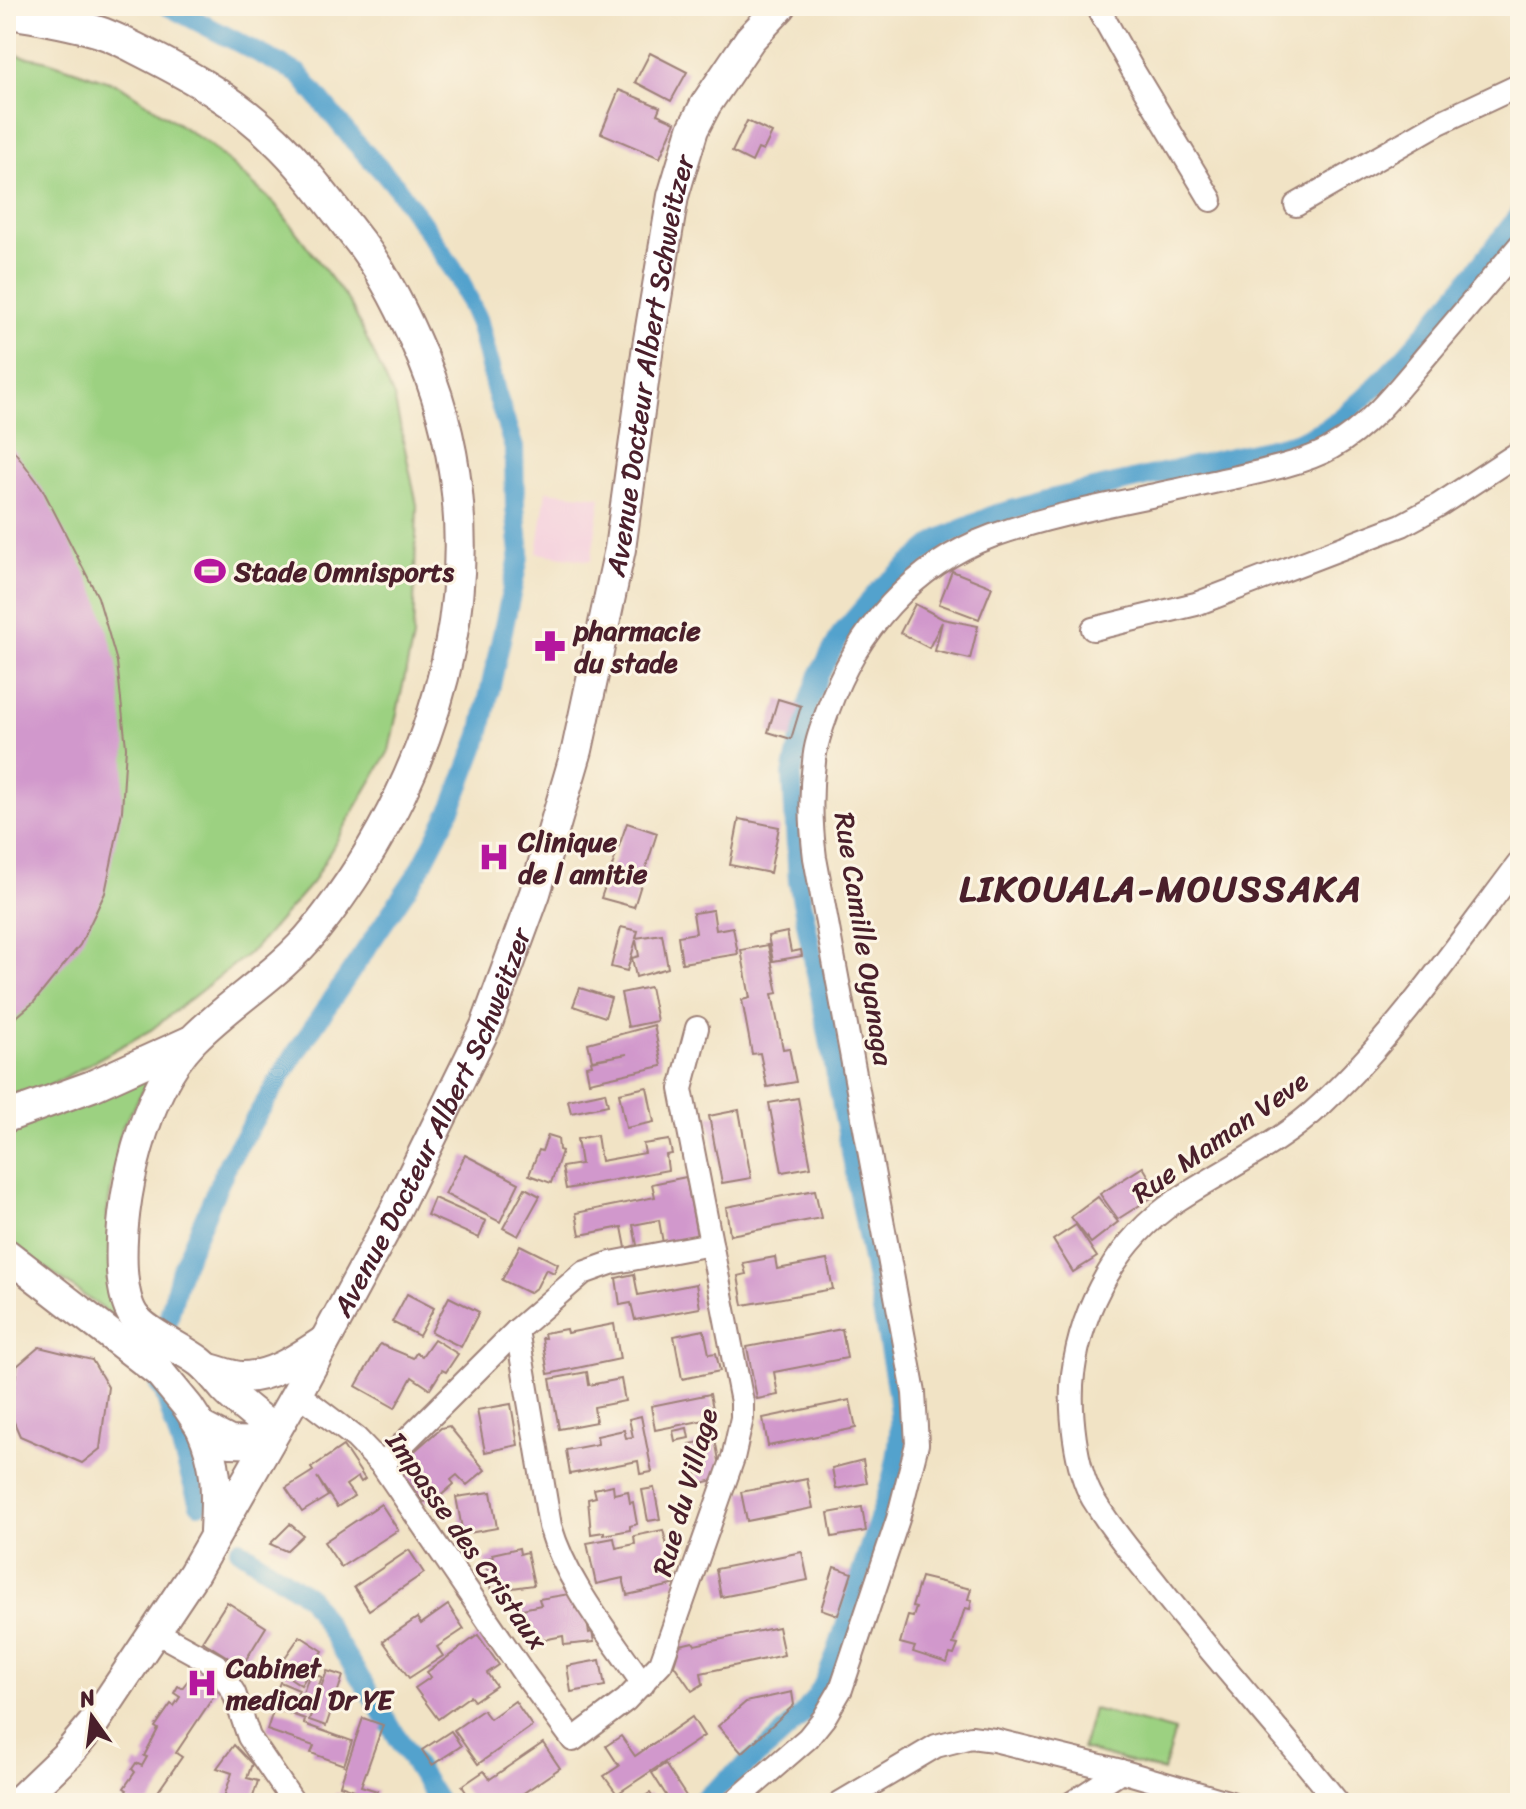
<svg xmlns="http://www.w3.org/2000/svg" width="1526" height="1809" viewBox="0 0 1526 1809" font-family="Sriracha,sans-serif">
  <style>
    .built { fill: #f4cfdd }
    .green { fill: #9cd181; stroke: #737856; stroke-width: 2 }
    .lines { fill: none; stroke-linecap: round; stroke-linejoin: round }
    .canal { stroke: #53a2cd; stroke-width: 20 }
    .building { fill: #d198cc }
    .street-casing { stroke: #9e8178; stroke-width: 26 }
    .secondary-casing { stroke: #9e8178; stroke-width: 34 }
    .street { stroke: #fff; stroke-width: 22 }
    .secondary { stroke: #fff; stroke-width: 30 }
    .labels { text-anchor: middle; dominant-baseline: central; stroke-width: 6; stroke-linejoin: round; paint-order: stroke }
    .street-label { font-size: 28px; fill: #4a1f2b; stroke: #fcf5e5 }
    .poi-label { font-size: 28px; font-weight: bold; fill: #4a1f2b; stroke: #fcf5e5; text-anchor: start }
    .district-label { font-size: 36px; font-weight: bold; letter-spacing: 2px; fill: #4a1f2b; stroke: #fcf5e5 }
  </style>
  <rect width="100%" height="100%" fill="#fcf5e5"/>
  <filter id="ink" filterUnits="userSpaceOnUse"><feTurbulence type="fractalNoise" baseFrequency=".0125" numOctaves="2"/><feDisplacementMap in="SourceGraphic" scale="16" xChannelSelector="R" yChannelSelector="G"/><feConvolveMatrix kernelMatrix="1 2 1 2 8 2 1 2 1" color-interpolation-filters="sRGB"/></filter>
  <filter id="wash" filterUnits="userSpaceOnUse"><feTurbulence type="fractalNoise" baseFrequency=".006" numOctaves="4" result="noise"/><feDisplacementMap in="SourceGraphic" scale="32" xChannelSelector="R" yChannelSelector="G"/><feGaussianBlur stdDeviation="1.8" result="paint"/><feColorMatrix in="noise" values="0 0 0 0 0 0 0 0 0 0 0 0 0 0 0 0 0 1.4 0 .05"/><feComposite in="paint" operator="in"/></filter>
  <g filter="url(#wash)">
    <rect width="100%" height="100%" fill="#f1e3c5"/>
    <polygon class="built" points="546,491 601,497 591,561 537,553"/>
    <g class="green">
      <polygon points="6,53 48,61 121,86 210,145 275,204 350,303 394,397 417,505 413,638 389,751 312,883 254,949 151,1030 6,1110"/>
      <polygon points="157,1066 121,1129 107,1213 123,1323 6,1240 6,1122"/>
      <polygon points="1093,1709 1175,1731 1163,1771 1082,1749"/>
    </g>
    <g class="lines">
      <g class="canal">
        <polyline points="167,1324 180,1273 229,1161 293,1057 419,871 453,805 480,735 520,553 515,508 514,448 496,392 480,326 460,280 429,233 395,185 353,140 299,74 168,6"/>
        <polyline points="159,1385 163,1389 199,1504"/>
        <polyline points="239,1549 309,1597 439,1803"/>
        <path d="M699,1803C735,1772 786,1738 813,1701C835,1672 852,1600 864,1563C877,1522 897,1477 899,1434C901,1401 892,1368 887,1337L798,881L792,775L807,708L819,675L841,634L879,590L940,539L994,515L1055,498L1301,441C1312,435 1324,430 1334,423C1401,372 1467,281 1520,214"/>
      </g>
    </g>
    <g id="blocks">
      <g class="building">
        <polygon points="650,53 687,72 671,101 635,82"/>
        <polygon points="619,90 660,107 657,114 675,122 660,158 601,133"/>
        <polygon points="747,121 772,133 763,151 758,149 752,162 732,152"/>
        <polygon points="6,440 42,488 98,597 117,662 126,747 122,811 105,893 80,945 34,1002 6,1026"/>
        <polygon points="952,571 992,587 979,619 939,604"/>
        <polygon points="915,604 943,619 978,626 970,659 935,651 942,622 929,648 900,633"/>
        <polygon points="778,699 801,706 791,739 768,732"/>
        <polygon points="739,819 779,827 770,873 730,865"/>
        <polygon points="627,823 657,833 634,907 601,898"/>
        <polygon points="713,910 716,930 733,927 738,954 682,963 678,936 696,933 693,913"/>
        <polygon points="621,927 638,931 636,938 662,934 668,968 636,977 632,958 639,956 636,940 627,971 611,967"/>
        <polygon points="787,932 791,952 801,950 802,956 773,961 768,936"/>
        <polygon points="768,945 778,993 772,994 783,1049 789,1048 796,1082 767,1087 760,1053 752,1054 742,1000 750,998 741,950"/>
        <polygon points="650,987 657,1021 628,1027 621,993"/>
        <polygon points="580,988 611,998 605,1017 573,1006"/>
        <polygon points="654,1025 662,1066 589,1082 586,1066 592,1065 591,1061 627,1054 592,1060 588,1043"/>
        <polygon points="647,1087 654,1122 626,1128 619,1093"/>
        <polygon points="605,1092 608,1105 571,1113 568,1100"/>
        <polygon points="798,1098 811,1167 782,1172 769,1103"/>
        <polygon points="739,1110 751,1178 722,1183 709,1116"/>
        <polygon points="548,1135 558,1138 559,1150 562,1151 551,1183 529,1175 539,1150 542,1151"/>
        <polygon points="597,1135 601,1161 645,1153 643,1144 669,1140 672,1154 666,1155 668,1170 566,1189 562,1167 581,1164 577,1139"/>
        <polygon points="465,1155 519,1183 500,1222 445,1194"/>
        <polygon points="1143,1167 1159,1193 1118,1219 1100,1194"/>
        <polygon points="686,1177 697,1236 663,1243 659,1220 633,1225 637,1245 626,1248 622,1227 580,1235 576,1213 655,1197 652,1184"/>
        <polygon points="525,1188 540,1196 518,1236 503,1228"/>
        <polygon points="815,1190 821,1218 730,1235 726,1207"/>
        <polygon points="1098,1197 1118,1222 1091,1243 1071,1217"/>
        <polygon points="434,1198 486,1221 479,1238 427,1215"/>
        <polygon points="1076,1225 1097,1257 1073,1272 1053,1240"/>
        <polygon points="520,1245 558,1264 554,1273 546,1269 537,1287 529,1293 502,1280"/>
        <polygon points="775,1257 777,1269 827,1260 833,1289 743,1305 738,1276 746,1274 743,1263"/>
        <polygon points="634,1274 638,1295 696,1284 700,1308 635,1320 631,1303 620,1305 616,1278"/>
        <polygon points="407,1294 434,1308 419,1336 392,1322"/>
        <polygon points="449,1297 479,1312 461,1347 431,1332"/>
        <polygon points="614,1324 620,1359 548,1374 542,1338 545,1338 544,1333 566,1329 567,1333"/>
        <polygon points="842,1329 847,1358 774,1372 778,1395 757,1399 747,1347"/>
        <polygon points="704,1330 709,1354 716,1353 720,1371 682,1379 674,1336"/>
        <polygon points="434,1339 458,1354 446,1372 442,1370 430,1389 412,1377 395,1408 356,1386 380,1344 413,1358 416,1353 422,1356"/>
        <polygon points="39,1347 92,1360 108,1387 100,1449 82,1463 20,1436 10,1413 17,1366"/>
        <polygon points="587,1372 589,1385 621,1379 625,1401 594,1407 596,1422 559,1429 550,1379"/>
        <polygon points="710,1394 715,1418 655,1430 651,1406"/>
        <polygon points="850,1400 856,1428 768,1446 763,1418"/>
        <polygon points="511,1404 518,1445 485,1452 477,1410"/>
        <polygon points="641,1416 652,1472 640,1474 638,1461 570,1474 566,1450 598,1444 597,1436 624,1430 626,1438 633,1437 629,1419"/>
        <polygon points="449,1426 485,1470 467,1485 457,1475 451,1480 454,1484 438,1498 423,1502 404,1476 402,1466 411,1459 410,1455 441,1428"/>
        <polygon points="687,1428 689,1438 675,1441 673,1431"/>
        <polygon points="715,1439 720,1466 714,1480 698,1484 690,1444"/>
        <polygon points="343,1446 365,1479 361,1482 358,1477 346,1485 354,1496 337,1507 317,1477 328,1496 302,1512 286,1488 313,1471 311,1468"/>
        <polygon points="863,1460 867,1483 836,1489 832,1468"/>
        <polygon points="807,1479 813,1508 747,1521 741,1492"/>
        <polygon points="613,1485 614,1494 628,1491 630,1503 633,1502 637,1524 630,1526 630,1530 604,1535 604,1532 591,1534 588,1499 596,1497 594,1489"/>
        <polygon points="654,1488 660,1519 648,1521 642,1490"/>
        <polygon points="491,1492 497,1528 463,1534 456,1497"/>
        <polygon points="381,1504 398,1530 341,1567 324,1542"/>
        <polygon points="862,1507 866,1531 832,1537 828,1513"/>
        <polygon points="290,1524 303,1535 286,1551 270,1544"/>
        <polygon points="663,1530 677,1584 627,1595 623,1578 596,1584 587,1543 614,1538 616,1548 635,1544 634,1536"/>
        <polygon points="519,1548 520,1554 527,1552 534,1585 491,1591 485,1559 493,1557 492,1554"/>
        <polygon points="409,1550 424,1573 369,1610 354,1587"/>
        <polygon points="802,1552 808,1580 721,1597 716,1569"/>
        <polygon points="834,1567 852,1573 838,1615 821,1609"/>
        <polygon points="921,1577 971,1589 968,1599 972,1600 970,1609 965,1608 953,1644 958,1645 954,1655 950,1654 947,1663 913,1652 915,1647 900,1643 908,1616 913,1617 916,1608 912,1607"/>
        <polygon points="569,1594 586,1616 589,1633 592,1632 594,1642 564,1645 563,1636 538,1641 538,1635 528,1637 522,1609 541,1605 539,1599"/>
        <polygon points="227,1602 266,1627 242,1666 202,1641"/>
        <polygon points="448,1605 464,1629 437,1647 443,1656 409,1678 383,1641 417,1618 421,1624"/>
        <polygon points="778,1627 784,1655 701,1673 703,1684 692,1691 674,1665 680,1645 693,1642 695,1645"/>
        <polygon points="478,1635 499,1665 487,1673 496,1686 474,1701 470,1696 438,1719 415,1688 431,1677 427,1672"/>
        <polygon points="300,1636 323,1651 301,1685 277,1669"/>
        <polygon points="600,1660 605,1686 571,1692 567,1666"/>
        <polygon points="200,1665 224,1681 176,1753 182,1757 150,1803 129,1803 121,1798 127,1790 124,1788 135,1772 132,1769 136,1763 142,1766 147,1757 144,1756 158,1729 155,1727 171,1704 174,1706 180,1697 174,1693 178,1686 182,1688"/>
        <polygon points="327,1671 343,1676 326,1726 309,1720"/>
        <polygon points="310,1673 322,1677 308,1714 297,1710"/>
        <polygon points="280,1682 299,1690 293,1705 274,1698"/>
        <polygon points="792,1692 794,1705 742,1753 718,1726 746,1702"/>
        <polygon points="515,1701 532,1726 478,1764 454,1730 483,1710 490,1719"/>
        <polygon points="274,1708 305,1719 304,1724 352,1741 344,1765 311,1753 314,1746 267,1730"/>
        <polygon points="692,1717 704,1736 617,1794 604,1776 619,1766 606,1746 621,1736 635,1756"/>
        <polygon points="363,1718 383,1725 361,1786 377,1791 372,1803 333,1803 336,1793 352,1799 353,1795 355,1790 340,1785"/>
        <polygon points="451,1731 461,1746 432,1765 422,1750"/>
        <polygon points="543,1743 560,1768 509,1803 473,1803 462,1786 484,1771 490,1779"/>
        <polygon points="234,1745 252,1764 247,1778 258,1781 251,1803 222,1803 232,1773 217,1768"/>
        <polygon points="665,1764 686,1796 675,1803 671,1803 652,1773"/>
        <polygon points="650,1793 656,1803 634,1803"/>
      </g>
    </g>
  </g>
  <g filter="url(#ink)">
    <use href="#blocks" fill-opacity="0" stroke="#9e8178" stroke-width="2"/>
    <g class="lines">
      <defs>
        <g id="street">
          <polyline points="1097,6 1131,67 1211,200"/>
          <polyline points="1296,205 1439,123 1520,85"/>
          <polyline points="1093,629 1196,604 1402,525 1439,505 1520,452"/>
          <path d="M517,1330L550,1526C567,1584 609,1634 643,1684"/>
          <polyline points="297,1393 356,1438 382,1465 525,1675 573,1740 626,1700 661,1663 733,1458 742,1418 742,1402 681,1089 697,1028"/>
          <polyline points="382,1465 517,1330 583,1273 611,1263 711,1244"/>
          <polyline points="156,1632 216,1665 234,1693 249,1737 294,1803"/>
          <path d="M733,1803L808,1738L824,1718L841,1689L898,1519L917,1444L914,1393L815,858C811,827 810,794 814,762C815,744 822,727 828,710C856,631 913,565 992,536C1056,513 1126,502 1192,487C1231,477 1298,467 1331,448C1369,427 1399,388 1426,356C1458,319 1489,282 1520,245"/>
          <polyline points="840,1803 936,1746 971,1737 994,1740 1121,1771 1231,1803"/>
          <polyline points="1072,1803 1121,1771"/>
          <path d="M1338,1803C1279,1728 1214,1658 1155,1582C1133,1555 1111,1528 1093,1499C1075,1468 1069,1409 1073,1374C1082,1305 1119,1239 1176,1201C1226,1168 1280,1144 1323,1103C1398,1032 1458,944 1520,862"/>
        </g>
        <g id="secondary">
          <path d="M6,12C36,18 66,22 96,31C113,36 129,45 145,53C192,77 237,102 274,139C305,168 330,204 356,237C381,268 399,304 415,340C507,541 449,762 315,930C281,973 231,1001 193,1040C143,1092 118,1200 122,1271C123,1284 126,1304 133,1315C145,1333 182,1348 200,1362C210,1370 217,1380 225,1389C239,1404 258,1416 273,1431"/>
          <polyline points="6,1117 92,1086 189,1042"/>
          <polyline points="6,1254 160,1373"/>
          <polyline points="152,1356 160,1373 188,1407 201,1427 230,1442 267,1443"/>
          <path d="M209,1369C218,1371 230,1376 240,1377C270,1378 299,1358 323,1342"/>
          <path d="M201,1427C218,1464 217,1491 215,1531"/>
          <path id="s1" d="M17,1803L68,1754L93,1724L194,1573L297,1393L394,1213L486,1026L535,893L577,750L620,549L648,346L673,196L693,129L706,104L750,39L781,6"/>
        </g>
      </defs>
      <use href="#street" class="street-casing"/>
      <use href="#secondary" class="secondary-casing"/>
      <use href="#street" class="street"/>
      <use href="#secondary" class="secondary"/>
    </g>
  </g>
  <defs>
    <symbol id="stadium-bare" viewBox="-9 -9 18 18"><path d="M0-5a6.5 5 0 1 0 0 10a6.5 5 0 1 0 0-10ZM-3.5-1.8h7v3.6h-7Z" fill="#b5179e" stroke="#fcf5e5" stroke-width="2.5" paint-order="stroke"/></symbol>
    <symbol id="pharmacy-bare" viewBox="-9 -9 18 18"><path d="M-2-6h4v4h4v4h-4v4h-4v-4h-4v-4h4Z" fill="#b5179e" stroke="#fcf5e5" stroke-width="2.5" paint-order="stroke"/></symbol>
    <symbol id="hospital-bare" viewBox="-9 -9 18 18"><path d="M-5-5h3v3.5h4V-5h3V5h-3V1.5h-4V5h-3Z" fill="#b5179e" stroke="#fcf5e5" stroke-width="2.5" paint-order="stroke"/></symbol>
  </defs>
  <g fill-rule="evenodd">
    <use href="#stadium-bare" x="188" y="549" width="44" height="44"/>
    <use href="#pharmacy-bare" x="528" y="624" width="44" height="44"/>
    <use href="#hospital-bare" x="472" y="835" width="44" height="44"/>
    <use href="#hospital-bare" x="180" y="1661" width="44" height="44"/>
  </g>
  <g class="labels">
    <g class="street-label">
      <text stroke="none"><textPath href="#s1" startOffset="1594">Avenue Docteur Albert Schweitzer</textPath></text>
      <text transform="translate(864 939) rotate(81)">Rue Camille Oyanaga</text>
      <text stroke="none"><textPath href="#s1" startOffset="802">Avenue Docteur Albert Schweitzer</textPath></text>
      <text transform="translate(1220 1137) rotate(-35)">Rue Maman Veve</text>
      <text transform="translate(685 1492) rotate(-74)">Rue du Village</text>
      <text transform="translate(467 1541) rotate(55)">Impasse des Cristaux</text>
    </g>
    <g class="poi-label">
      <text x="234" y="571">Stade Omnisports</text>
      <text x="574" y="630">pharmacie<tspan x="574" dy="32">du stade</tspan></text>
      <text x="518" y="841">Clinique<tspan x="518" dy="32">de l amitie</tspan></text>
      <text x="226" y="1667">Cabinet<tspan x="226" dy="32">medical Dr YE</tspan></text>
    </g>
    <g class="district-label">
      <text x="1161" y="889">LIKOUALA-MOUSSAKA</text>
    </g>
  </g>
  <rect width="1526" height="1809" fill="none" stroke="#fcf5e5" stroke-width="32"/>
  <g transform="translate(92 1717) rotate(346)" stroke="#fcf5e5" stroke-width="6" paint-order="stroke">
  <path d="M0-6L14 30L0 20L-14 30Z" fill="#4a1f2b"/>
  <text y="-12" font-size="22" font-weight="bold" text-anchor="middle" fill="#4a1f2b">N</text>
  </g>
</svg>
